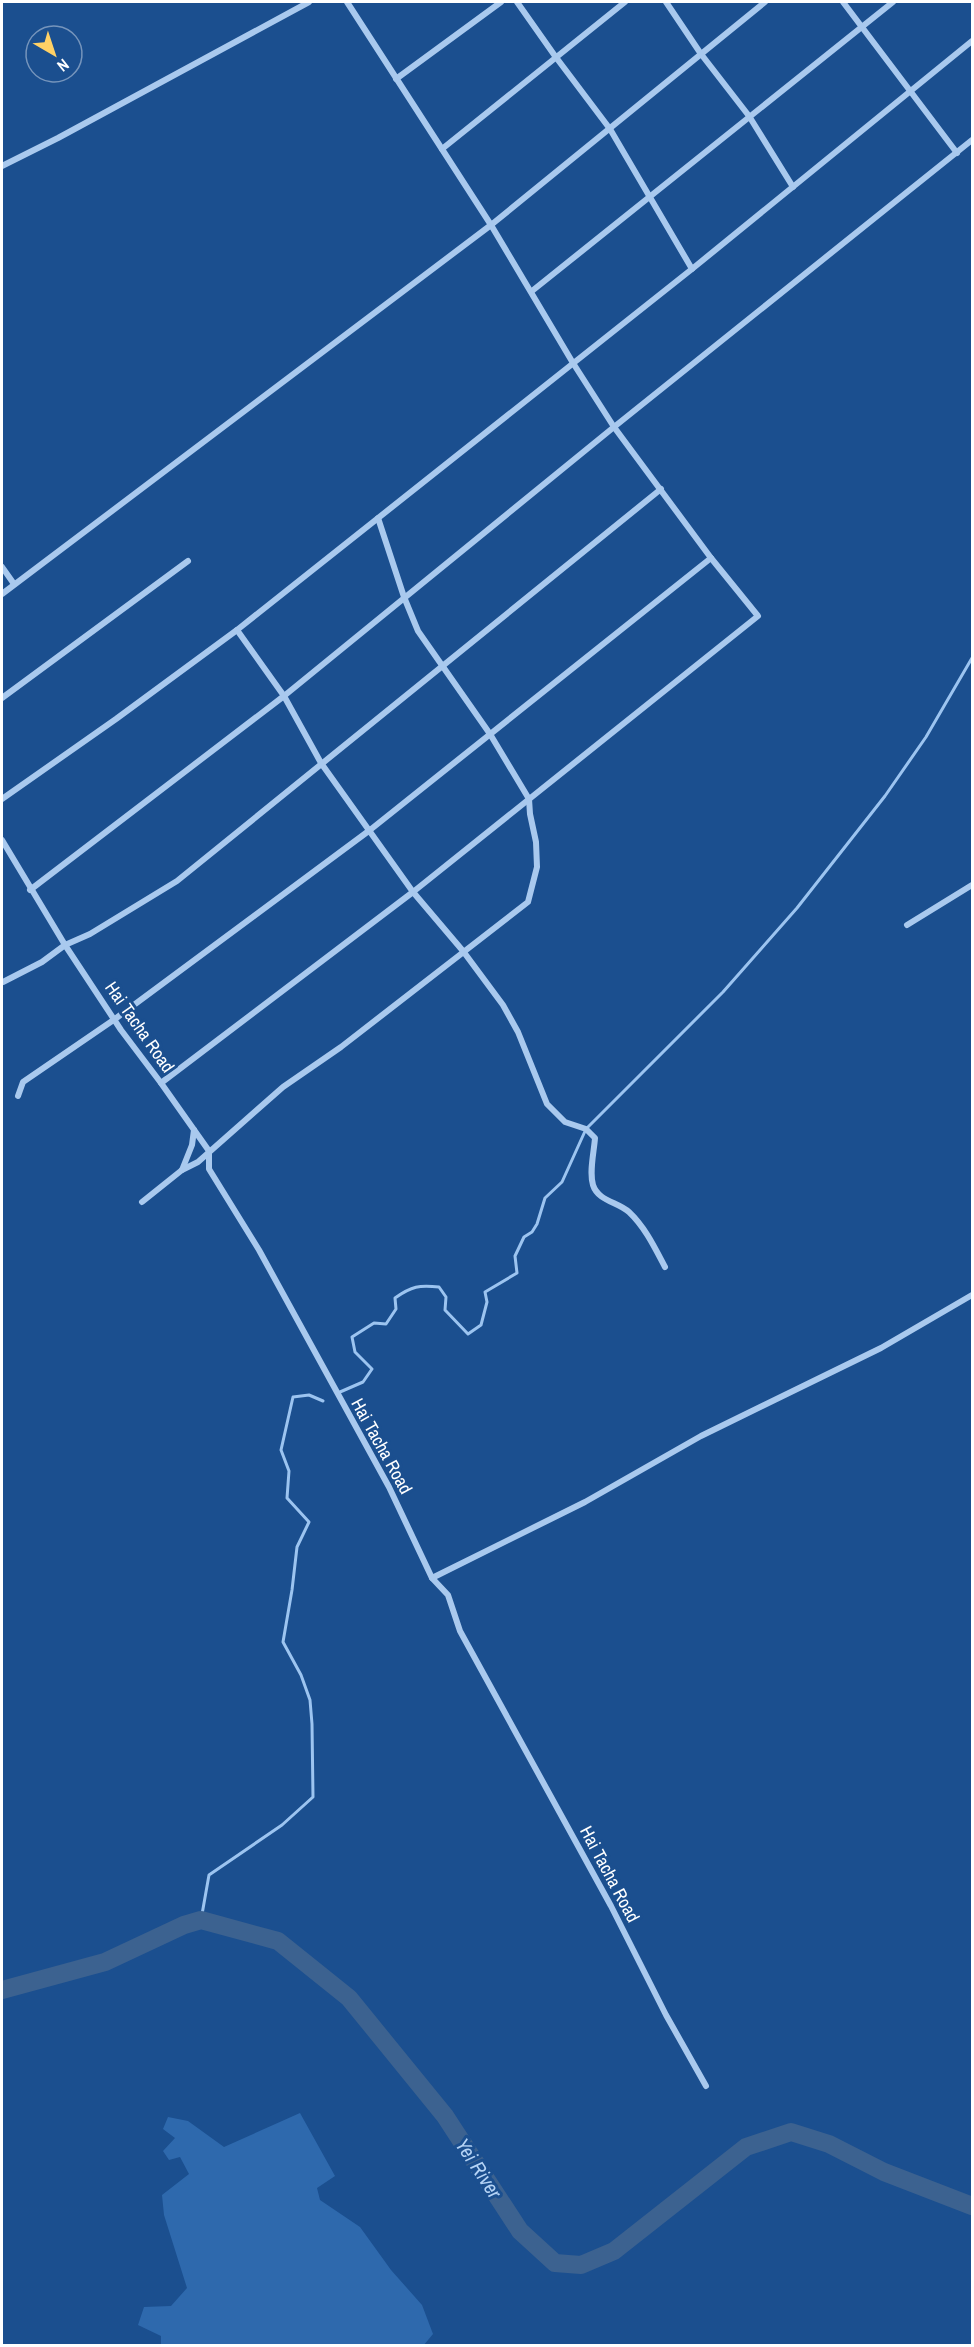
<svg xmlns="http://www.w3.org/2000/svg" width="974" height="2347" viewBox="0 0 974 2347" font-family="'Archivo Narrow',sans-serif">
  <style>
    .green { fill: #2e69ad }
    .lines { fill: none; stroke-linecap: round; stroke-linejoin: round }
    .stream { stroke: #9cc4f0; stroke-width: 3 }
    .river { stroke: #3c6290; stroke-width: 18 }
    .street { stroke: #a9c9ee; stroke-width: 6 }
    .labels { text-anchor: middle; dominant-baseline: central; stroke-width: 6; stroke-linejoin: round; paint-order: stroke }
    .street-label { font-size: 18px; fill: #fff; stroke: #1b4f8f }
    .water-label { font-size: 20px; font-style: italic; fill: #b5d3f5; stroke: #1b4f8f }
  </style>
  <rect width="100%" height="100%" fill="#1b4f8f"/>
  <polygon class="green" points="300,2113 335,2176 317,2188 320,2200 360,2227 391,2270 422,2305 433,2334 423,2346 161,2345 161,2336 138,2325 144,2307 171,2306 187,2288 164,2215 162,2195 189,2174 180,2157 169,2160 163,2151 175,2138 163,2129 168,2117 188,2121 224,2147"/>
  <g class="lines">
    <g class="stream">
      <path d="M340,1392L363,1382L372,1369L355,1352L352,1337L374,1323L386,1324L396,1309L395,1298C412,1286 419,1285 439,1287L446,1297L445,1310L468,1334L481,1325L487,1302L485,1292L517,1273L515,1256L524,1237L532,1232L537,1224L545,1198L562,1182L586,1129L723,992L797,908L885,796L926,737L972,658"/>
      <polyline points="201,1920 209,1875 282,1825 313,1797 312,1724 310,1700 301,1675 283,1642 292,1590 297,1547 309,1522 287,1498 289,1471 281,1450 293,1397 309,1395 323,1401"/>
    </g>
    <polyline class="river" points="2,1990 105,1962 184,1925 201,1920 278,1941 349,1998 445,2116 520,2231 555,2263 581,2265 614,2251 746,2147 791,2132 829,2144 884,2172 972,2206"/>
    <g class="street">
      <polyline points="517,2 555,56 610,129 692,269"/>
      <polyline points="666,2 701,54 749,116 793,187"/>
      <polyline points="843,2 957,153"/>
      <polyline points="396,79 501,2"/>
      <polyline points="442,149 625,2"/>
      <polyline points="2,166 58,138 309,2"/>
      <polyline points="532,291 893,2"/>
      <polyline points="2,567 14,584"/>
      <polyline points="2,594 491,225 765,2"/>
      <path d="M237,630L284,696L321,763L413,892L463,951L503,1005L518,1032L547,1104L565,1122L586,1129L595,1138C594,1152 589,1172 593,1185C598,1201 618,1202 629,1212C645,1227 655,1248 665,1267"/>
      <polyline points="2,698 188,561"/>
      <polyline points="2,799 116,719 237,630 692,269 972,41"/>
      <polyline points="2,840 65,945 121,1030 161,1083 209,1151 209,1169 259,1250 389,1487 432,1578 448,1595 460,1631 611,1906 666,2015 706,2086"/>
      <polyline points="30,890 284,696 614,427 972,140"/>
      <polyline points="907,925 972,885"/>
      <polyline points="3,982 42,962 65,945 90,934 177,881 661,489"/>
      <polyline points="161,1083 413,892 758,616 711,558 614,427 573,363 491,225 347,2"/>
      <polyline points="18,1096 23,1082 115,1019 370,830 711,558"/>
      <polyline points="182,1170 198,1162 283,1087 341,1047 528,902 537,867 536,842 530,814 529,799 490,734 418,631 404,597 378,518"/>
      <polyline points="142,1202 182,1170 192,1145 194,1130"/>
      <polyline points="432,1578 585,1502 701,1436 881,1348 972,1295"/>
    </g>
  </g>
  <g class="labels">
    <g class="street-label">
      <text transform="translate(140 1027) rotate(55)">Hai Tacha Road</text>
      <text transform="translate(382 1446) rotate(61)">Hai Tacha Road</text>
      <text transform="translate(610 1874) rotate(62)">Hai Tacha Road</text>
    </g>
    <g class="water-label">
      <text transform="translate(479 2168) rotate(57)">Yei River</text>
    </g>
  </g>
  <rect width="974" height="2347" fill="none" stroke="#ffffff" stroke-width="6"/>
  <g transform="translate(54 54) rotate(141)"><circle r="28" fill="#1b4f8f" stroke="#7695bc" stroke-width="1.5"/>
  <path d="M0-4.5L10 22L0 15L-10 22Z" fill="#ffd166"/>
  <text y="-9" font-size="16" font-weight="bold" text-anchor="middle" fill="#ffffff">N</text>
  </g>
</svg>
